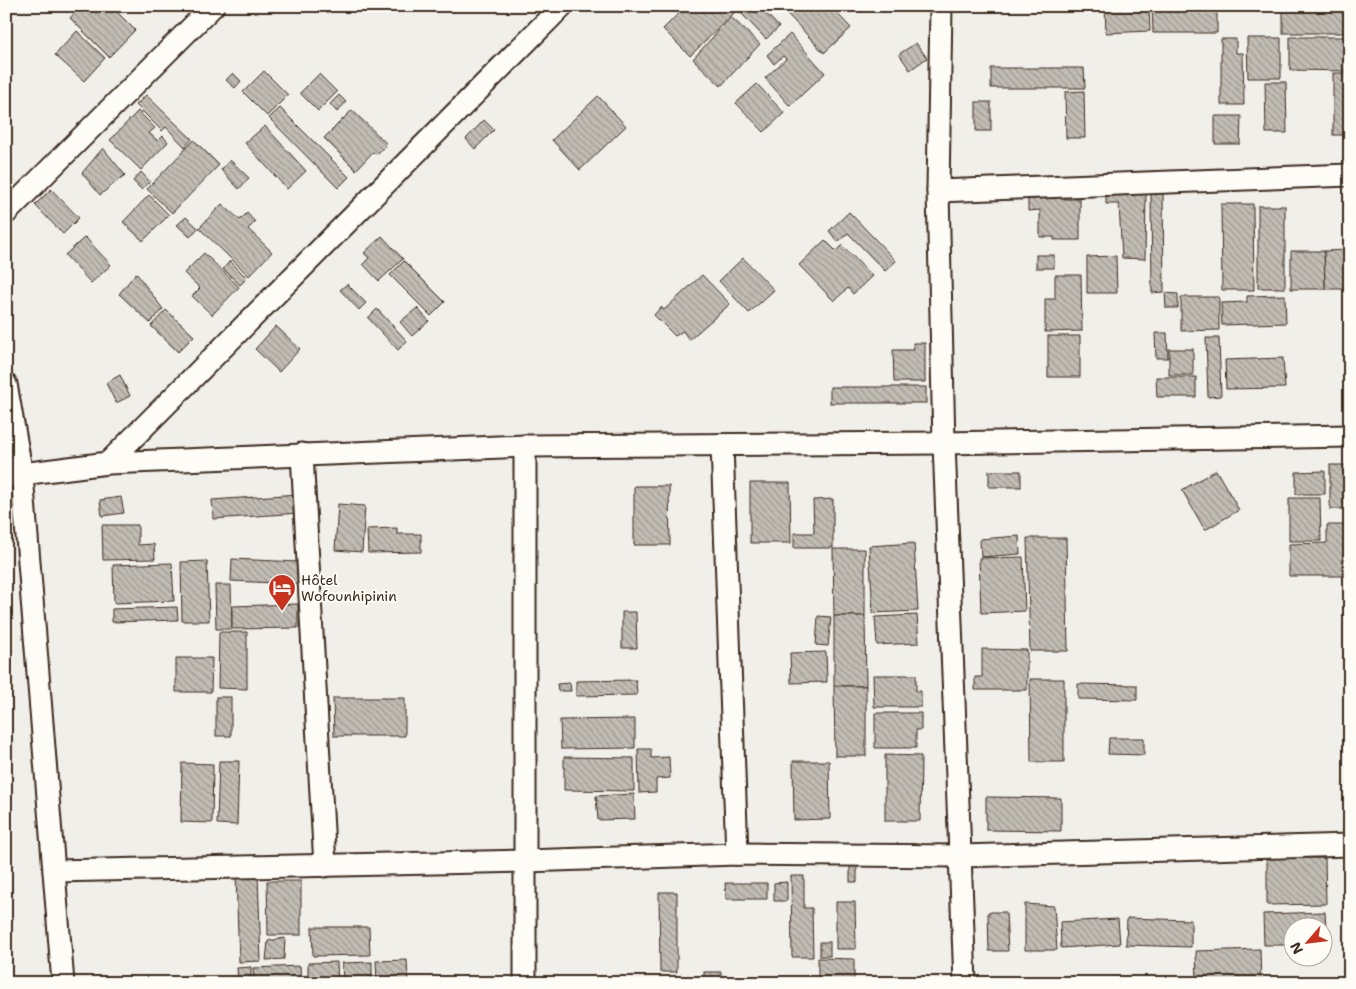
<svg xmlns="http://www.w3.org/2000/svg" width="1356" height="989" viewBox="0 0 1356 989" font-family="'Shantell Sans',sans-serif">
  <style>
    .building { fill: url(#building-back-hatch); stroke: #3b2a1e }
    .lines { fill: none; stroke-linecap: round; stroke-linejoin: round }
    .minor-casing { stroke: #3b2a1e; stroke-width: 25 }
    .minor { stroke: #fdfcf7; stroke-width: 21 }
    .labels { text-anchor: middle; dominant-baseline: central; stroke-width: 4; stroke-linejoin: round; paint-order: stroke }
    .poi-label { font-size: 14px; fill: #3b2a1e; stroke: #fdfcf7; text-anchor: start }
  </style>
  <defs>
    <pattern id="building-back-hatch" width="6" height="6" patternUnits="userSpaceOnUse" patternTransform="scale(1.25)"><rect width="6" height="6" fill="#c1bcb4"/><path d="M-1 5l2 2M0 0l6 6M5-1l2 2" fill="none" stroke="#9e9992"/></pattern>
  </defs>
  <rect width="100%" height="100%" fill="#f1efea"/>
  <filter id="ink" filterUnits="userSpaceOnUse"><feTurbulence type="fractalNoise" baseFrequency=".02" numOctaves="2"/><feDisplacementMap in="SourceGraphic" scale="10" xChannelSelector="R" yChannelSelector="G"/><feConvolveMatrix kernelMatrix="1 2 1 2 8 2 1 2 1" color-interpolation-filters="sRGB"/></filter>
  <g filter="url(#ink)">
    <g class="building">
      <polygon points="81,6 98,6 106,14 113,8 135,30 109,57 70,18"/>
      <polygon points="644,6 656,6 650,12"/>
      <polygon points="686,6 731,6 736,11 690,56 663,29"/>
      <polygon points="745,6 759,6 779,27 766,39 740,12"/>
      <polygon points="780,6 830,6 851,28 824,53"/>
      <polygon points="1105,6 1149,6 1150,31 1106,33"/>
      <polygon points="1152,6 1217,6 1217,33 1153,33"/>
      <rect x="1283" y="6" width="67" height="27"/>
      <polygon points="731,17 760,44 721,86 693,59"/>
      <polygon points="77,31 105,58 84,81 55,55"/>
      <polygon points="790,34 825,73 790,106 765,78 786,59 783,56 774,64 767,55"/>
      <polygon points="1290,37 1350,37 1350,71 1290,70"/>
      <polygon points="1247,38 1281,38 1281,78 1248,78"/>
      <polygon points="1221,39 1236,39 1236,53 1243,53 1244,105 1221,105"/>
      <polygon points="916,43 927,58 910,70 899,54"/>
      <polygon points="991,68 1084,68 1085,88 991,88"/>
      <polygon points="264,71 288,95 267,116 243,92"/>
      <polygon points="233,73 241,81 235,88 226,80"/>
      <rect x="1333" y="73" width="17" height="62"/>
      <polygon points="319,74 337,92 318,111 300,93"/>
      <polygon points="1265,82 1286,82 1287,133 1266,133"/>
      <polygon points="757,84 784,113 764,132 736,103"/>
      <polygon points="1084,91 1085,138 1066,138 1065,92"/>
      <polygon points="146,95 192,139 185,147 166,127 162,131 136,105"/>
      <polygon points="339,95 346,102 337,112 330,104"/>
      <polygon points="598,96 626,126 580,170 552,140"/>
      <rect x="976" y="102" width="15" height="29"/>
      <polygon points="280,108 349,177 338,188 269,118"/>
      <polygon points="352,110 387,144 376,155 373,152 356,170 324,138"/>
      <polygon points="138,111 155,128 149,133 158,141 163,136 168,142 141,170 110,140"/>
      <polygon points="1215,116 1241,116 1240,144 1215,144"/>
      <polygon points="484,120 494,130 475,149 466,139"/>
      <polygon points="265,126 306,171 287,189 245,143"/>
      <polygon points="194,140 219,165 172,213 147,189"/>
      <polygon points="103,148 125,175 100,195 82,173"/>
      <polygon points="230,160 249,178 239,189 221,170"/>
      <polygon points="141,172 150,182 142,190 133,181"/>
      <polygon points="51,189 79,218 63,234 35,205"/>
      <polygon points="1028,192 1064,196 1064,199 1080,199 1080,240 1054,240 1054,237 1040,237 1040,210 1028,211"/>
      <polygon points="1151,192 1163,192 1164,292 1152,293"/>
      <polygon points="1106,193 1146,193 1145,259 1122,258 1119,204 1106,204"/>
      <polygon points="149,195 169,215 143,241 123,222"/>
      <polygon points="222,204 240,220 247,213 255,222 248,229 272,252 249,276 199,228"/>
      <polygon points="1221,204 1253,204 1254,290 1222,290"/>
      <rect x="1258" y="206" width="27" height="82"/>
      <polygon points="849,212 896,261 885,271 848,233 838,242 829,231"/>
      <polygon points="186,217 198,228 190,237 177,225"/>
      <polygon points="382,236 403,259 379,281 363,264 369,258 364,253"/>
      <polygon points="85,237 111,265 91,283 65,255"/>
      <polygon points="825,240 836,251 842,245 872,276 853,294 848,288 834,301 799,265"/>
      <polygon points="1350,250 1350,289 1325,289 1324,251"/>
      <polygon points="1291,251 1324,251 1325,289 1291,289"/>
      <polygon points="204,253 239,287 212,315 192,296 200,288 184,273"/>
      <rect x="1036" y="255" width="18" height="13"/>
      <polygon points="1116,256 1117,293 1087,293 1087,257"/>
      <polygon points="743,258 774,290 749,313 719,281"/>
      <polygon points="230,261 247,278 240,285 223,269"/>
      <polygon points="404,261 445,302 431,316 390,275"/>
      <polygon points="136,273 163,309 150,323 119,294"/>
      <polygon points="702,275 730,304 689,340 683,331 675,336 654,315 661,307 664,310"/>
      <polygon points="1055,275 1081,275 1082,331 1045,332 1045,299 1055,299"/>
      <polygon points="347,284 366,303 359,310 340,290"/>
      <polygon points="1165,293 1178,294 1178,308 1166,308"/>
      <polygon points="1285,295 1286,323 1222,325 1221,303 1247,302 1247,296"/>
      <polygon points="1181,297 1219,297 1219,330 1181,331"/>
      <polygon points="417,308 429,321 412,336 400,322"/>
      <polygon points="377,309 407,341 398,350 368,318"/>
      <polygon points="166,310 194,336 178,352 151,326"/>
      <polygon points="276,326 300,349 279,372 255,349"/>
      <polygon points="1155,333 1167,333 1168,358 1156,358"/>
      <rect x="1048" y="336" width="32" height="41"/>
      <polygon points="1206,338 1219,338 1221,396 1208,397"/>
      <polygon points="913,343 925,343 925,382 894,382 893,350 914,350"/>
      <rect x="1169" y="349" width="24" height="26"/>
      <polygon points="1283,358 1285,388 1226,389 1225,360"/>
      <polygon points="120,375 130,396 116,403 106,383"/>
      <polygon points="1156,377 1196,377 1196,397 1157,397"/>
      <rect x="830" y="387" width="96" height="16"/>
      <rect x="1330" y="465" width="20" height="44"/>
      <polygon points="1216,470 1239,510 1205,530 1182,490"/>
      <rect x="989" y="471" width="32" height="16"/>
      <polygon points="1325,471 1325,494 1296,494 1296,472"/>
      <polygon points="750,483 790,483 791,543 750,543"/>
      <polygon points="634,486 669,486 670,545 634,545"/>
      <polygon points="298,494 299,513 213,519 212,500"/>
      <polygon points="121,497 124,513 102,516 100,500"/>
      <polygon points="1289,498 1320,498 1321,541 1289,541"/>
      <polygon points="833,499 833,548 794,548 794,533 814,533 813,500"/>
      <polygon points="338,504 365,506 362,552 335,550"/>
      <polygon points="102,525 138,525 138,545 154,544 155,559 103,560"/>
      <polygon points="1327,525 1350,525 1350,576 1289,576 1289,544 1327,543"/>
      <polygon points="397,528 397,534 421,534 421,552 368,553 367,529"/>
      <polygon points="1019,536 1020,554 981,557 980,539"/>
      <polygon points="1027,538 1066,538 1068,651 1030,651"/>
      <polygon points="914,543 918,611 873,613 869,546"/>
      <polygon points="833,549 865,549 865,616 834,616"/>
      <polygon points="1023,557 1025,611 981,613 979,558"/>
      <polygon points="232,559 298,562 298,584 231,581"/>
      <polygon points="207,561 209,621 182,621 181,562"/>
      <polygon points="172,563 174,601 114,603 113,565"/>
      <polygon points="215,585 231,585 232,629 216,629"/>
      <polygon points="298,604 298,628 232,629 232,606"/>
      <polygon points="177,607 178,620 112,622 112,609"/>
      <polygon points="622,612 636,612 637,648 622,648"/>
      <polygon points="917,615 919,643 877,645 875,617"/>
      <polygon points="818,616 831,617 828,646 816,645"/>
      <polygon points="834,616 865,616 866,686 834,686"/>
      <polygon points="219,632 247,632 247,689 218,688"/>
      <polygon points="982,649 1027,650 1027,690 975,690 975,677 982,677"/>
      <polygon points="826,652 827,682 791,683 790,653"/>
      <polygon points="176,658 212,658 211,692 176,692"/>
      <polygon points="873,675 916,675 916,691 921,691 921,707 874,707"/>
      <polygon points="1030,679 1064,679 1064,762 1031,762"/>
      <polygon points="636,680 637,695 576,696 576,681"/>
      <polygon points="570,683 571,691 558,691 557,684"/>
      <polygon points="1078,684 1137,685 1137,700 1078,699"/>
      <polygon points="834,686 866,686 866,756 835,756"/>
      <rect x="216" y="697" width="15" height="39"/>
      <polygon points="333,698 405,698 405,736 334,736"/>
      <polygon points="875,713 921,713 921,730 916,730 916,748 875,748"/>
      <polygon points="635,719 635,748 561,749 560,720"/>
      <polygon points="1109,738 1144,738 1144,755 1108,754"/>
      <polygon points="638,749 651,749 651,758 669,757 670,778 656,779 656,792 639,793"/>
      <polygon points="885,755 921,756 920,821 885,821"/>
      <polygon points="564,757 634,758 634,791 564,790"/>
      <polygon points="219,761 239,761 237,825 217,824"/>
      <polygon points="793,761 829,761 830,819 794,820"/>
      <polygon points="182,763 213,764 212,823 181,822"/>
      <polygon points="634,794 635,819 598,820 596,796"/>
      <polygon points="986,797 1061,798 1061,831 986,830"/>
      <polygon points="1267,858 1325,858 1326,904 1267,905"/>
      <rect x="850" y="866" width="7" height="16"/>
      <polygon points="258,875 261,961 239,962 236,876"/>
      <polygon points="791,876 804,876 804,908 812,908 813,957 792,957"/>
      <polygon points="267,881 301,881 301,935 268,935"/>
      <polygon points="787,882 787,901 774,901 774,883"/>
      <polygon points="725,883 767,883 767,899 726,899"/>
      <polygon points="659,892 677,892 677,972 660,972"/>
      <polygon points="836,902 855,902 856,949 836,949"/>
      <polygon points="1025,904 1054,906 1057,950 1025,950"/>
      <polygon points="988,912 1006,912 1008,951 989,951"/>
      <polygon points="1325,912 1327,944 1324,944 1324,926 1294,926 1294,945 1264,945 1263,914"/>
      <polygon points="1127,918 1191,920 1191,947 1126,945"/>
      <polygon points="1118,919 1120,944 1061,948 1060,922"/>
      <polygon points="312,927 369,927 370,955 313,956"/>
      <polygon points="285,938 284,959 266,960 268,941"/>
      <rect x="820" y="942" width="10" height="14"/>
      <polygon points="1260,949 1261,982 1197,983 1196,951"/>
      <polygon points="818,958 854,959 854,983 818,983"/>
      <polygon points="407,960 408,983 377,983 376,961"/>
      <polygon points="337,962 338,983 308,983 308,963"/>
      <polygon points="372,962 372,983 343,983 342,963"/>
      <polygon points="300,966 301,983 254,983 253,968"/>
      <polygon points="251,967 251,983 238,983 237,968"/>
      <rect x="704" y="972" width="17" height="11"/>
    </g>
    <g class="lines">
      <defs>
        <g id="minor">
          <polyline points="941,6 938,191 944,443 965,983"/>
          <polyline points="938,191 1350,175"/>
          <polyline points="6,213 213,6"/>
          <polyline points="6,384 22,475 63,983"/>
          <polyline points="722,445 737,854"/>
          <polyline points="525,446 525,983"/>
          <polyline points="302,454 325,866"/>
          <polyline points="108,463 562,6"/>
          <polyline points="6,476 108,463 525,446 944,443 1350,436"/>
          <polyline points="54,871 525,861 737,854 960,856 1350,845"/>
        </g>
      </defs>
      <use href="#minor" class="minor-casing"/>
      <use href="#minor" class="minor"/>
    </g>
  </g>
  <defs>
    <symbol id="hotel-pin" viewBox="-11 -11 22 30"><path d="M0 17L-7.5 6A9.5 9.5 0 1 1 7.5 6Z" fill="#c8321e" stroke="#fdfcf7"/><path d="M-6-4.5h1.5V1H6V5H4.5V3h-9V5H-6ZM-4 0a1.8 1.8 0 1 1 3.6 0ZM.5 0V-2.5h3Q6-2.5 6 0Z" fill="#fff"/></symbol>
  </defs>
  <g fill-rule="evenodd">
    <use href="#hotel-pin" x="266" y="572" width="32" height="43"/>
  </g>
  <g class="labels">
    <g class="poi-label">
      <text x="301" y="580">Hôtel<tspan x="301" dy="16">Wofounhipinin</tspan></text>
    </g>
  </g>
  <rect width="1356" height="989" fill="none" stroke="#fdfcf7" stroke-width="25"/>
  <rect x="12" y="12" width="1331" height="964" fill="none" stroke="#3b2a1e" stroke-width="2" filter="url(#ink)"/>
  <g transform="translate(1308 942) rotate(242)"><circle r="24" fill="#fdfcf7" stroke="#afa8a0"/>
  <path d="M0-4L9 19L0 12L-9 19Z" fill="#c8321e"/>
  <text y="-8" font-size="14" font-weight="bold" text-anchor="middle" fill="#3b2a1e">N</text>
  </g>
</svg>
